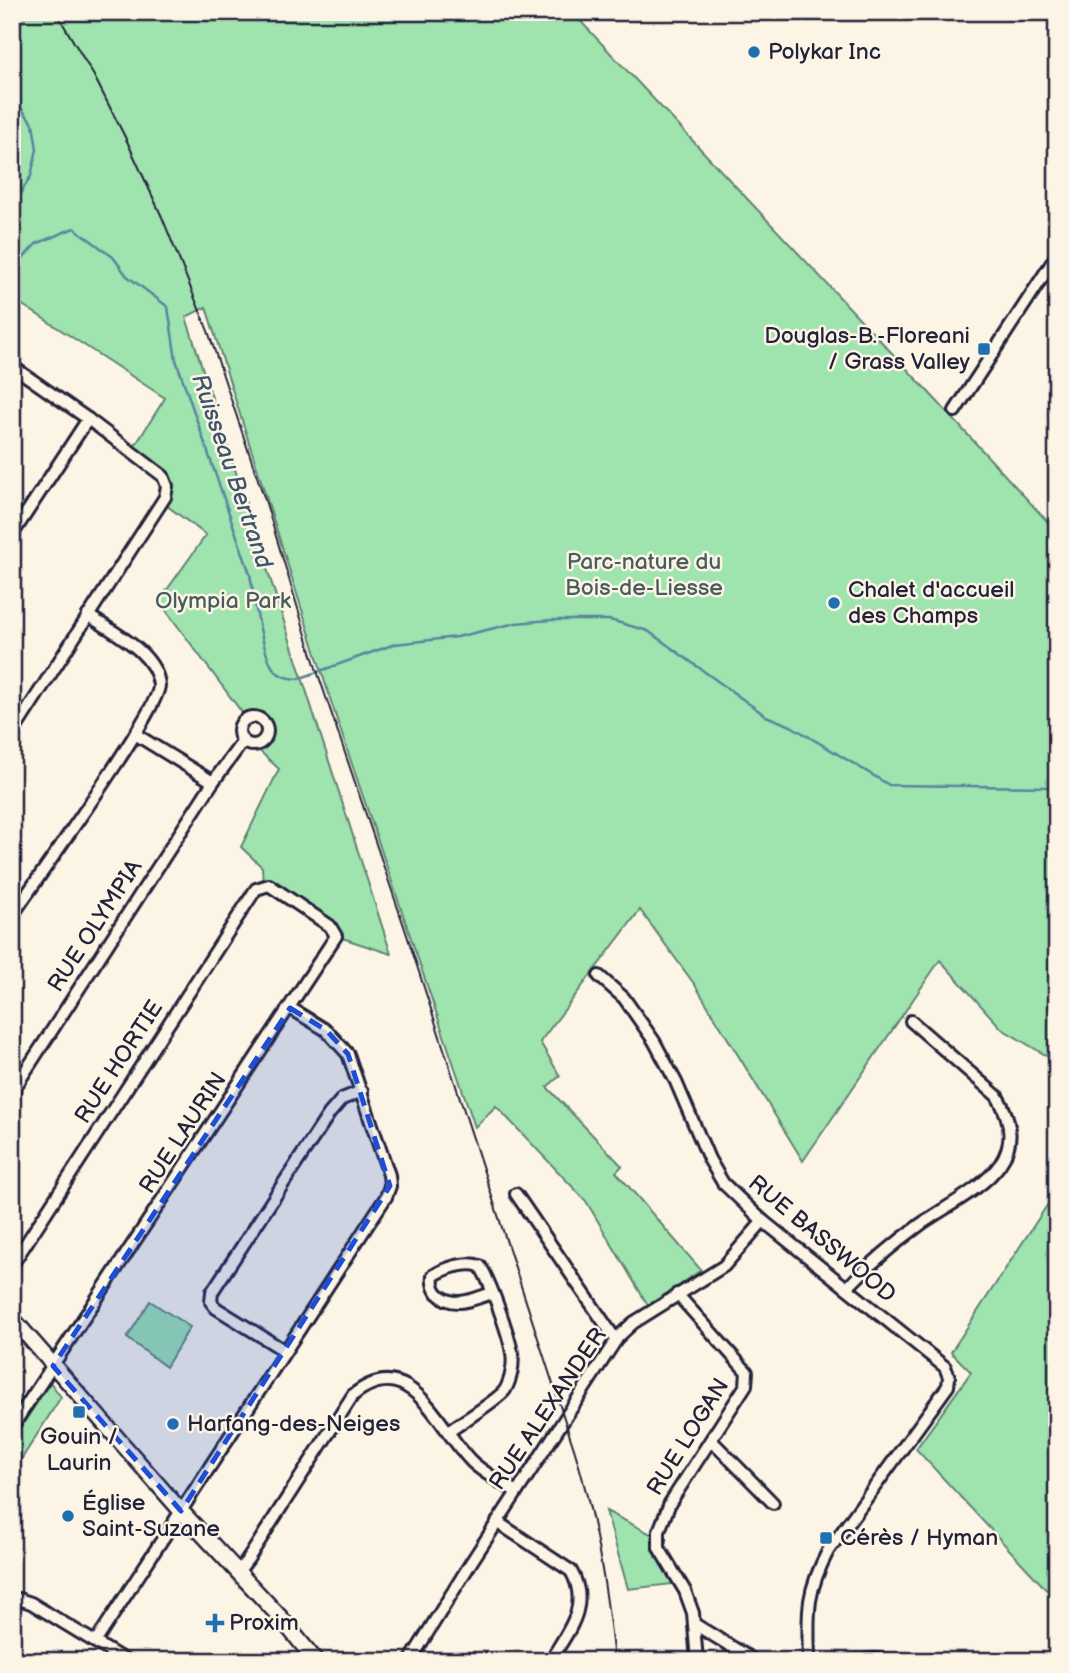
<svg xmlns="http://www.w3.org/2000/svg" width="1069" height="1673" viewBox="0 0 1069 1673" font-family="'Balsamiq Sans',sans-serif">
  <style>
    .green { fill: #9fe3ae; stroke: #608274; stroke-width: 2 }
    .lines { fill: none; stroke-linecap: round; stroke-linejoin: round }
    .stream { stroke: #5a859e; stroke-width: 2.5 }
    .street-casing { stroke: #22223b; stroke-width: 16 }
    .secondary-casing { stroke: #22223b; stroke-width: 19 }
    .street { stroke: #fcf5e5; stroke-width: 10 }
    .secondary { stroke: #fcf5e5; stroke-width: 14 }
    .tram { stroke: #22223b; stroke-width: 2 }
    .marked { fill: #1d4ed8; fill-opacity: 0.2; stroke: #1d4ed8; stroke-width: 5; stroke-dasharray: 14 9; stroke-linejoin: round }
    .poi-dot { fill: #1f6fb2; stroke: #fcf5e5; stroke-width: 2.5 }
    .labels { text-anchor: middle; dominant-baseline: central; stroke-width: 5; stroke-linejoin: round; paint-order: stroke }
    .poi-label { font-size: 23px; fill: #22223b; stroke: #fcf5e5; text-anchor: start }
    .park-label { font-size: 23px; fill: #485c5e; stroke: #fcf5e5 }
    .street-label { font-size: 23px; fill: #22223b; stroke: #fcf5e5 }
    .water-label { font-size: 24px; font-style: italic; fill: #3e546d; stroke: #fcf5e5 }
  </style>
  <rect width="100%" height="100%" fill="#fcf5e5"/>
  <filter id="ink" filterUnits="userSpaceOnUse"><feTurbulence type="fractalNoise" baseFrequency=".0143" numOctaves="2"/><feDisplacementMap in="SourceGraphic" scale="14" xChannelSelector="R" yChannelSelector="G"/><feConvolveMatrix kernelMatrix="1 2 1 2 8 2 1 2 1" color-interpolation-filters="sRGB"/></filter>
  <g filter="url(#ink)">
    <g class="green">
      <path d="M12,12H572L936,400L1057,532V1062L1002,1029L940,960L803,1161L695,985L640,910L540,1042L560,1076L547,1087L622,1166L616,1172L701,1270L649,1307L586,1201L496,1106L475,1127L335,714L206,307L186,317L391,954L336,936L263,885L262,867L241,847L279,769L253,745C285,736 252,699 240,729L243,714L159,601L206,535L162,502L167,486L131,452L165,398L12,298Z"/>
      <polygon points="1057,1190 1057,1601 916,1449 971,1372 951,1352"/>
      <polygon points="150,1301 190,1327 166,1367 127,1338"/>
      <polygon points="50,1382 61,1397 12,1474 12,1441"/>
      <path d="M606,1511L657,1537C655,1557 663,1567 673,1584L628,1589Z"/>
    </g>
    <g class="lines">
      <g class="stream">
        <polyline points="12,96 33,124 37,149 31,176 12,207"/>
        <path d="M12,263L22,259L36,244L74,228L113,257L127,276L168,307L176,360L250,574C253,593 263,654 273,668C280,677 287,678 298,679L395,644L457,637L516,623L551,620H610L648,631L766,716L791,726L889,785L1057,787"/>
      </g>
      <defs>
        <g id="street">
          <polyline points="12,366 88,419 163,476 167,486 165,497 12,734"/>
          <polyline points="955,411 1057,255"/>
          <polyline points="12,535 88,419"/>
          <circle cx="253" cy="731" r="14"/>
          <polyline points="135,734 213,782"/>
          <path d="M12,916C33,884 161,708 159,685C156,652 112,632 88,615"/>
          <path d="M599,976L624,998L654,1041L676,1082L709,1159L723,1183L763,1221L945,1367L949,1377L948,1386L828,1551C805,1595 808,1613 809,1661"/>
          <polyline points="12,1092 213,782 243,741"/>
          <polyline points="516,1194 616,1340"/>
          <polyline points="12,1265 256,889 269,885 330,926 336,936 12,1427"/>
          <path d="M847,1288C870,1264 895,1243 921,1224C967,1192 1039,1165 997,1096L911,1021"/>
          <polyline points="677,1294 747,1372 746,1385 670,1503 659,1531 659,1548 685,1591 693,1613 697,1661"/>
          <polyline points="285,1351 216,1308 211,1302 212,1292 329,1114 342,1099 362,1091"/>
          <path d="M448,1432C460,1423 498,1400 505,1390C511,1380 514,1364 512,1353C509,1335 490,1280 480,1266C466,1261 445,1268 433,1276C432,1283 433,1287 437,1293C454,1310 473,1299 492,1293"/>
          <polyline points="711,1440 773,1503"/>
          <path d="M497,1522L571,1571C591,1606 568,1631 550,1661"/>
          <path d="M238,1572L248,1559L353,1395C411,1349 437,1427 472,1462C485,1474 502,1483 517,1492"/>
          <polyline points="12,1603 19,1599 31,1603 126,1661"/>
          <polyline points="696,1625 755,1661"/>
          <polyline points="96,1641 386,1197 390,1186 389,1175 348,1054 326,1030 290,1008"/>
          <polyline points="410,1661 472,1561 618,1337 633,1323 724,1266 763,1221"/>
          <polyline points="851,1661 874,1659 896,1661"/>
        </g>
        <polyline id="secondary" points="12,1318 181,1511 280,1617 316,1661"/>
      </defs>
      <use href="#street" class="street-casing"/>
      <use href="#secondary" class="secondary-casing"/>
      <use href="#street" class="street"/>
      <use href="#secondary" class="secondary"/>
      <path class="tram" d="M56,12L94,76L126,139L162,217L208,331L265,500L316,668L405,929L575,1452C596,1521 607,1590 614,1661"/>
    </g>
  </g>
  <path class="marked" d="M290,1008L326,1030L348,1054L390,1186L181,1511L53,1366Z"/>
  <g class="poi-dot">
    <circle cx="754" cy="52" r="7"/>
    <rect x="977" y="342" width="14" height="14" rx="3.5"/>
    <circle cx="834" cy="603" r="7"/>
    <rect x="72" y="1405" width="14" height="14" rx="3.5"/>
    <circle cx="173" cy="1424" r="7"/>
    <circle cx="68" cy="1516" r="7"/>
    <rect x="819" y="1531" width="14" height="14" rx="3.5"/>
    <path d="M211.5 1612.5h7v7h7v7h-7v7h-7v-7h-7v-7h7z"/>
  </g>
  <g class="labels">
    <g class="poi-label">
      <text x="768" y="52">Polykar Inc</text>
      <text x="970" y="336" text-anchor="end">Douglas-B.-Floreani<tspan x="970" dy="26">/ Grass Valley</tspan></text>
      <text x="848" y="590">Chalet d'accueil<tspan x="848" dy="26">des Champs</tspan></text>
      <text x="187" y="1424">Harfang-des-Neiges</text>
      <text x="79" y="1437" text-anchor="middle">Gouin /<tspan x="79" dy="26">Laurin</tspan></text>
      <text x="82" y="1503">Église<tspan x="82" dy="26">Saint-Suzane</tspan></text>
      <text x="840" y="1538">Cérès / Hyman</text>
      <text x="229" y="1623">Proxim</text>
    </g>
    <g class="park-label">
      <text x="644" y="562">Parc-nature du<tspan x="644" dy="26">Bois-de-Liesse</tspan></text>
      <text x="223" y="601">Olympia Park</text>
    </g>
    <g class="street-label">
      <text transform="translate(95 926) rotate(-57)">RUE OLYMPIA</text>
      <text transform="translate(119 1062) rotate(-57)">RUE HORTIE</text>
      <text transform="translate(183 1133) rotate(-57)">RUE LAURIN</text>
      <text transform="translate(822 1239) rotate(40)">RUE BASSWOOD</text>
      <text transform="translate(548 1409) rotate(-56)">RUE ALEXANDER</text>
      <text transform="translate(688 1437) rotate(-58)">RUE LOGAN</text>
    </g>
    <g class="water-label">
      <text transform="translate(232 471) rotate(71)">Ruisseau Bertrand</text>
    </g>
  </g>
  <rect width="1069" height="1673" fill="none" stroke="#fcf5e5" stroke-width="42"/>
  <rect x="21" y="21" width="1027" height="1631" fill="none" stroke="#22223b" stroke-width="2.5" filter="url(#ink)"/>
</svg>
